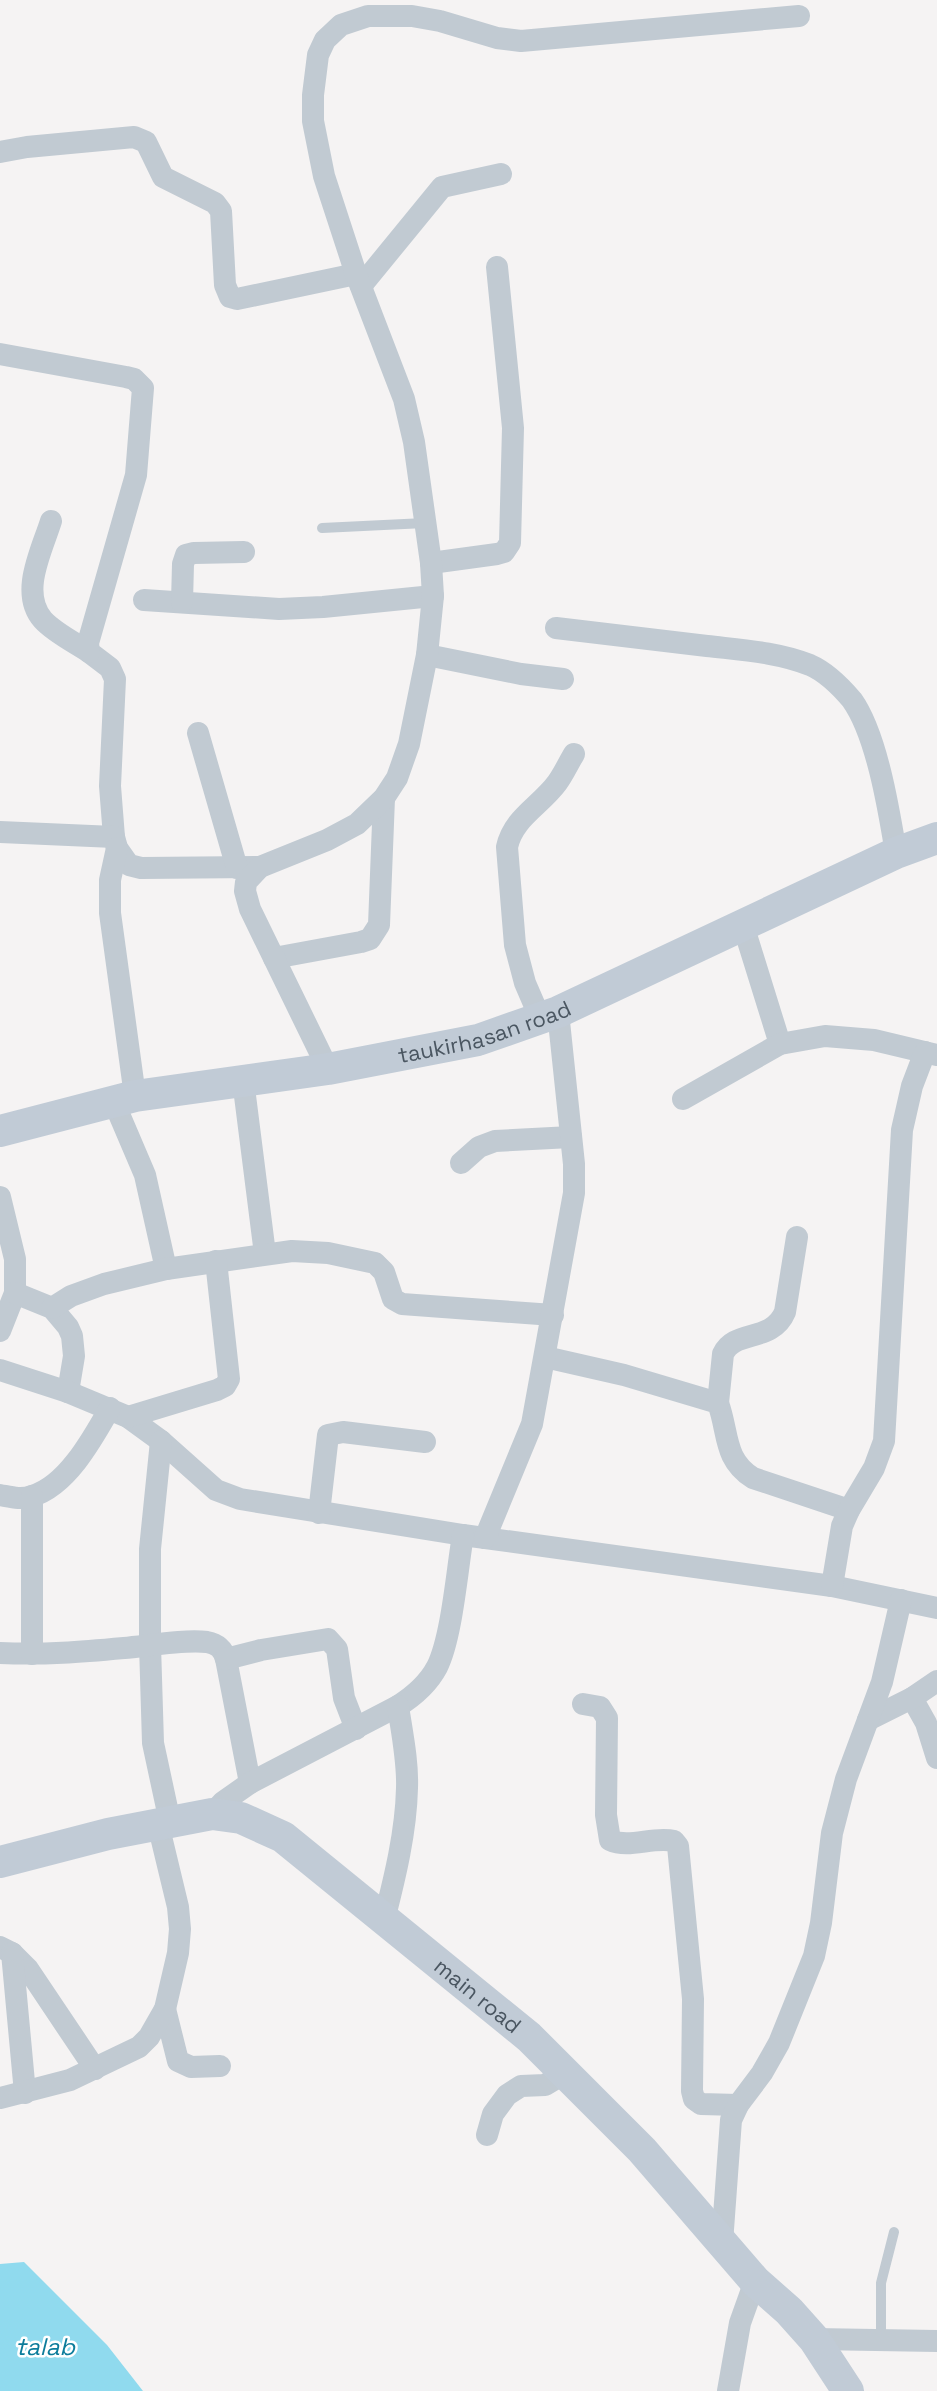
<svg xmlns="http://www.w3.org/2000/svg" width="937" height="2391" viewBox="0 0 937 2391" font-family="'Space Grotesk',sans-serif">
  <style>
    .water { fill: #90daee }
    .lines { fill: none; stroke-linecap: round; stroke-linejoin: round }
    .lane { stroke: #c1cad2; stroke-width: 10 }
    .street { stroke: #c1cad2; stroke-width: 22 }
    .secondary { stroke: #c1cbd6; stroke-width: 32 }
    .labels { text-anchor: middle; dominant-baseline: central; stroke-width: 5; stroke-linejoin: round; paint-order: stroke }
    .street-label { font-size: 22px; fill: #4a5661; stroke: #fff }
    .water-label { font-size: 24px; font-style: italic; fill: #0c7c9b; stroke: #fff }
  </style>
  <rect width="100%" height="100%" fill="#f5f3f3"/>
  <polygon class="water" points="24,2262 107,2345 143,2391 0,2391 0,2264"/>
  <g class="lines">
    <g class="lane">
      <polyline points="322,528 425,523"/>
      <polyline points="881,2341 881,2283 894,2232"/>
    </g>
    <g class="street">
      <polyline points="0,152 27,147 134,137 146,142 163,177 215,203 221,211 225,285 230,297 237,299 356,274"/>
      <polyline points="361,286 442,187 501,174"/>
      <polyline points="0,354 126,377 134,379 143,388 136,475 88,643 89,652 110,668 115,679 110,786 114,837 117,848 129,865 141,868 260,867"/>
      <path d="M51,521C42,550 19,593 43,620C55,633 74,642 89,652"/>
      <polyline points="431,563 497,554 504,552 510,543 513,428 497,267"/>
      <polyline points="144,600 279,609 323,607 433,596"/>
      <polyline points="182,602 183,564 186,555 194,553 244,552"/>
      <path d="M556,628C606,634 657,640 707,646C741,650 778,652 810,665C826,672 841,687 852,700C877,735 889,811 896,853"/>
      <polyline points="427,655 521,674 563,679"/>
      <polyline points="198,733 237,868"/>
      <polyline points="0,832 114,837"/>
      <polyline points="117,848 110,880 110,913 135,1096"/>
      <polyline points="743,925 780,1044"/>
      <polyline points="274,958 361,942 370,939 379,925 384,798"/>
      <path d="M541,1020L525,983L515,945L507,847C513,818 540,806 557,783C563,775 568,764 574,754"/>
      <polyline points="328,1069 250,909 245,891 246,882 260,867 327,840 357,824 384,798 397,778 409,744 427,655 433,596 431,563 414,442 404,399 356,274 324,176 313,121 313,95 318,55 325,40 341,25 368,16 412,16 440,21 497,38 521,41 799,16"/>
      <polyline points="243,1080 265,1254"/>
      <polyline points="683,1099 780,1044 825,1036 874,1040 937,1055"/>
      <polyline points="113,1100 145,1175 166,1269"/>
      <polyline points="461,1163 479,1147 495,1141 571,1137"/>
      <polyline points="0,1197 15,1259 15,1293 0,1331"/>
      <polyline points="15,1293 52,1308 68,1327 72,1336 74,1356 68,1392"/>
      <polyline points="52,1308 71,1296 104,1284 166,1269 292,1251 328,1253 375,1263 384,1272 393,1299 402,1304 553,1315"/>
      <path d="M545,1357L624,1375L718,1403C729,1433 723,1459 753,1478L849,1510"/>
      <polyline points="0,1370 68,1392 128,1417 161,1441 216,1490 240,1499 463,1535 832,1586 937,1608"/>
      <path d="M718,1403L723,1354C734,1329 772,1343 785,1312L797,1237"/>
      <polyline points="128,1417 217,1390 225,1386 229,1379 216,1261"/>
      <polyline points="161,1441 150,1549 150,1645 153,1743 170,1822"/>
      <path d="M0,1495C11,1497 21,1500 32,1496C67,1486 93,1438 110,1408"/>
      <polyline points="319,1513 328,1435 343,1432 425,1442"/>
      <polyline points="485,1538 532,1424 574,1193 574,1164 558,1012"/>
      <polyline points="832,1586 842,1526 849,1510 874,1468 884,1441 902,1130 912,1086 925,1052"/>
      <path d="M0,1653C44,1655 81,1652 124,1648C147,1646 185,1639 207,1642C218,1644 223,1649 226,1659L250,1783"/>
      <polyline points="32,1654 32,1496"/>
      <polyline points="226,1659 261,1650 328,1639 337,1649 344,1698 356,1729"/>
      <polyline points="912,1698 926,1723 937,1758"/>
      <path d="M583,1704L600,1707L607,1718L606,1815L610,1840C629,1849 653,1836 674,1841L678,1846L693,1999L692,2091L694,2099L701,2104L738,2105"/>
      <polyline points="868,1720 912,1698 937,1681"/>
      <path d="M212,1814L223,1802L250,1783L398,1706C414,1696 428,1684 437,1667C452,1637 457,1570 463,1535"/>
      <path d="M384,1920C395,1877 406,1832 407,1788C408,1761 402,1733 398,1706"/>
      <polyline points="0,1947 12,1953 28,1969 95,2069"/>
      <polyline points="12,1953 25,2093"/>
      <polyline points="165,2009 178,2061 191,2067 220,2066"/>
      <polyline points="0,2098 70,2080 139,2047 149,2037 165,2009 178,1953 180,1929 178,1907 158,1824"/>
      <polyline points="487,2135 493,2114 507,2095 521,2086 545,2085 565,2073"/>
      <polyline points="722,2243 731,2120 738,2105 762,2073 779,2043 814,1956 821,1923 832,1833 846,1779 882,1682 901,1600"/>
      <polyline points="814,2339 937,2341"/>
      <polyline points="728,2391 740,2323 755,2281"/>
    </g>
    <g class="secondary">
      <path id="s1" d="M0,1131L135,1096L328,1069L478,1040L558,1012L896,853L937,838"/>
      <path id="s2" d="M0,1862L108,1834L212,1814L241,1818L283,1837L529,2037L642,2150L755,2281L789,2311L814,2339L848,2391"/>
    </g>
  </g>
  <g class="labels">
    <g class="street-label">
      <text stroke="none"><textPath href="#s1" startOffset="495">taukirhasan road</textPath></text>
      <text stroke="none"><textPath href="#s2" startOffset="544">main road</textPath></text>
    </g>
    <g class="water-label">
      <text x="45" y="2346">talab</text>
    </g>
  </g>
</svg>
